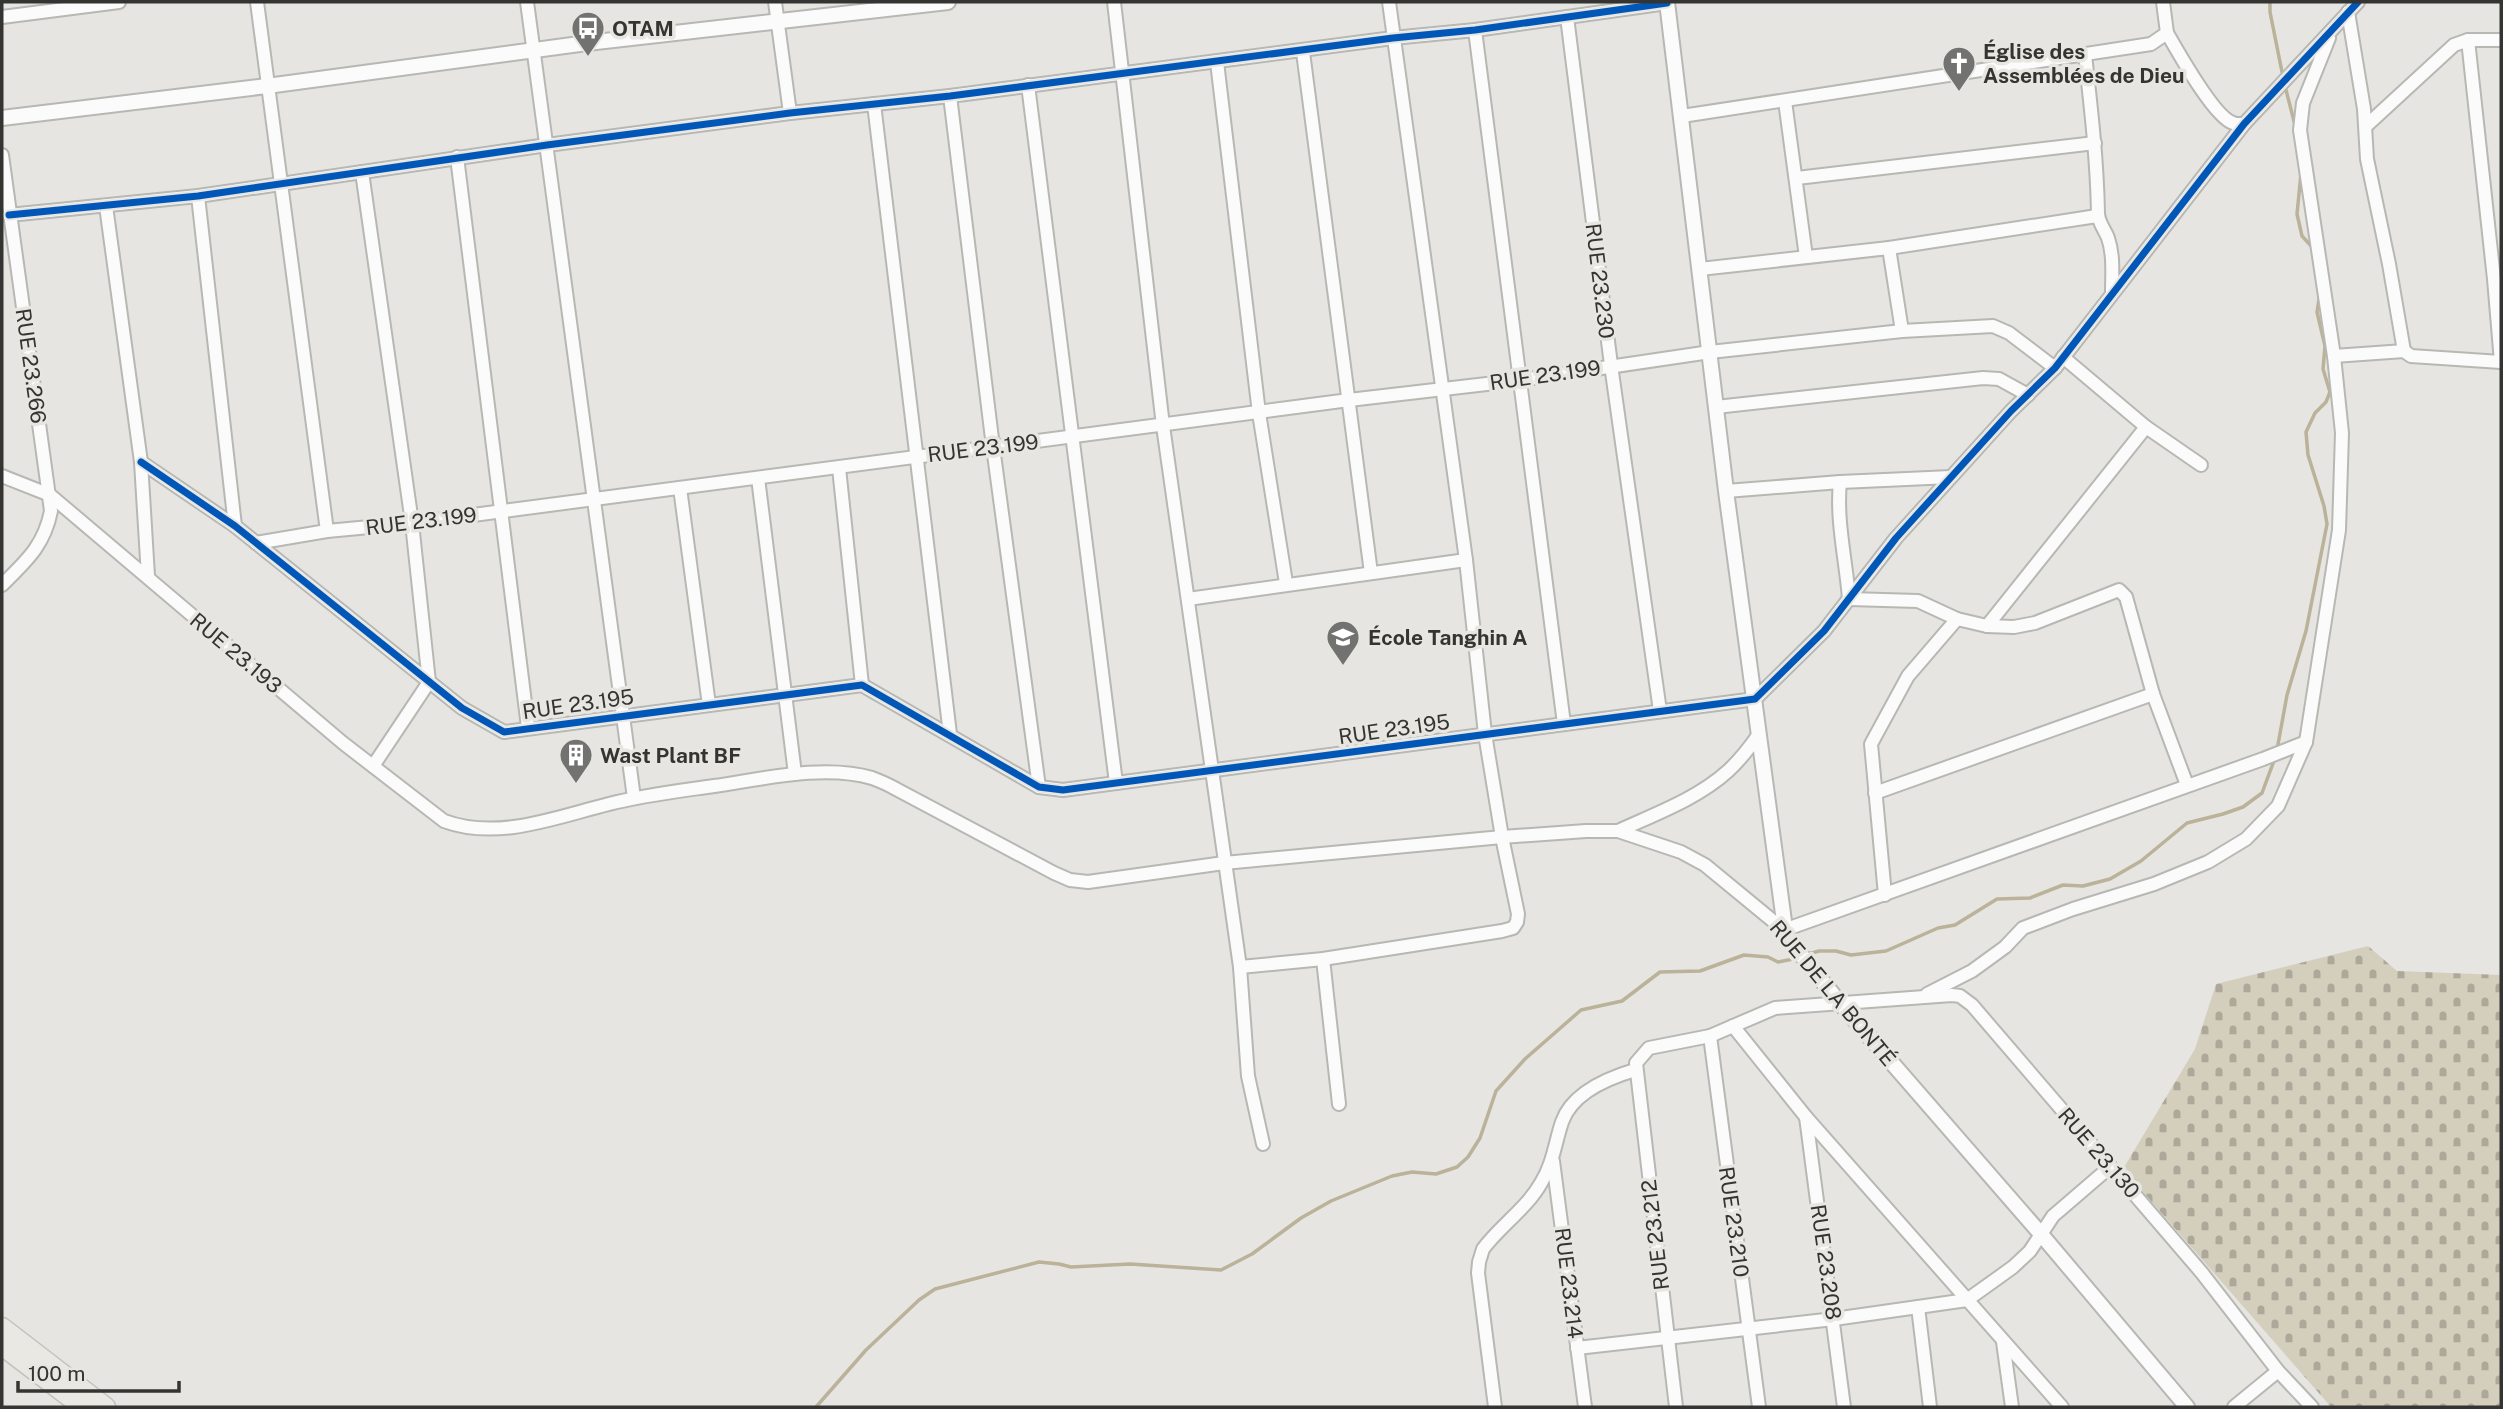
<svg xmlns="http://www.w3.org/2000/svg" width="2503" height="1409" viewBox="0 0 2503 1409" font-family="'Public Sans',sans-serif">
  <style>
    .cemetery { fill: url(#cemetery-stones) }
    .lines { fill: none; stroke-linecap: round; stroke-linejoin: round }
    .stream { stroke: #bab299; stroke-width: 3.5 }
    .minor-casing { stroke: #b7b7b4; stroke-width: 16 }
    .tertiary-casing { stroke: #b7b7b4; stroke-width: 18 }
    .primary-casing { stroke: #c2c1c0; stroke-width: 21 }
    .minor { stroke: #fbfbfb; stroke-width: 12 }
    .tertiary { stroke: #fbfbfb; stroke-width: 14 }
    .primary { stroke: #eae8e2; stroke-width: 18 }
    .cycleway-casing { stroke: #e7e6e1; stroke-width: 11 }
    .cycleway { stroke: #0057b8; stroke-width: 7 }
    .labels { text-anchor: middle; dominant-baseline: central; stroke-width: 7; stroke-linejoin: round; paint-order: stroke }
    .poi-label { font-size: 21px; font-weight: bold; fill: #343432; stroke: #e7e6e1; text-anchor: start }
    .street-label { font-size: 21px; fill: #343432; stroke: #e7e6e1 }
  </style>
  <defs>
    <pattern id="cemetery-stones" width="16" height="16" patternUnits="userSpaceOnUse" patternTransform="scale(1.75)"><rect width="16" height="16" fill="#d4cebd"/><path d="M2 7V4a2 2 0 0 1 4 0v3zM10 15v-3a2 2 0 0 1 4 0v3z" fill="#ada89a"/></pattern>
  </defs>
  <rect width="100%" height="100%" fill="#e6e5e2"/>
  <polygon class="cemetery" points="2368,946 2397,971 2501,975 2501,1407 2331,1407 2123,1169 2195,1049 2216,984"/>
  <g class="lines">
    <g class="stream">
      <polyline points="2270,2 2270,12 2282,72"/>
      <polyline points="2286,90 2295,125"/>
      <polyline points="2301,174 2297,214 2302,236 2313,248"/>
      <polyline points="2277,750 2287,695 2306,631 2327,524 2324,506 2308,455 2306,432 2315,413 2326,402 2330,392 2323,369 2325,346 2317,312 2320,293"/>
      <polyline points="1805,955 1819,951 1836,951 1851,955 1886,951 1938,928 1955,925 1997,899 2030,898 2063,885 2083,886 2110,879 2141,861 2187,823 2223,814 2243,807 2262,793 2275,758"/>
      <polyline points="816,1407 866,1350 919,1300 935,1289 1039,1262 1059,1264 1071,1267 1130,1264 1221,1270 1252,1254 1301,1218 1331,1201 1392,1176 1412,1172 1436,1174 1457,1167 1468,1157 1480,1138 1496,1091 1525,1059 1581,1010 1622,1001 1660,972 1700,971 1744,955 1768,957 1778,962 1798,958"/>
    </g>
    <defs>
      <g id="minor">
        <polyline points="257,2 327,531"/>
        <polyline points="527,2 634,798"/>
        <polyline points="775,2 790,113"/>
        <polyline points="1114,2 1163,426 1240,967 1248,1076 1263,1144"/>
        <polyline points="2348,12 2364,109 2367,159 2389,264 2404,351"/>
        <polyline points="2,17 119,2"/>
        <polyline points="1567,17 1611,365 1660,711"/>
        <polyline points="1475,30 1564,724"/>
        <path d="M2167,33C2178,52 2214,117 2233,123C2234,124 2243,124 2244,124"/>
        <polyline points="2468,40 2494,279 2501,362"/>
        <polyline points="1303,52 1371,573"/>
        <path d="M2085,55C2091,108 2097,160 2098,213C2098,222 2105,230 2108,238C2114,255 2112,275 2112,293"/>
        <polyline points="1217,62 1259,413 1286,583"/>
        <polyline points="1028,85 1116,783"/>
        <polyline points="950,96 993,447 1039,787"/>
        <polyline points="1785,101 1806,257"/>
        <polyline points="874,104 950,734"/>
        <polyline points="1682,116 2151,44 2167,33 2163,2"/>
        <polyline points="2366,126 2454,45 2468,40 2501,40"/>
        <path d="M2,155L51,511C44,546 26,561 2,585"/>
        <polyline points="457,157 528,727"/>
        <polyline points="362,172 412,523 429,682 373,766"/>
        <polyline points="1797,178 2095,143"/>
        <polyline points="198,196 235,526"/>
        <polyline points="106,206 141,462 148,576"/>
        <polyline points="9,215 198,196 547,145 790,113 950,96 1393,38 1475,30 1667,3"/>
        <polyline points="1889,248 1902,331"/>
        <polyline points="1700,269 1889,248 2097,216"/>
        <polyline points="2404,351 2411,356 2501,362"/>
        <polyline points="2334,356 2404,351"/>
        <polyline points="1716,407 1983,378 1999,379 2028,395"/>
        <polyline points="2146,427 2201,465"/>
        <polyline points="141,462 235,526 462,708 504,732 862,685 1039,787 1063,790 1755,699 1824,631 1896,538 2011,411 2055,368 2244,124 2358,2"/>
        <polyline points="839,468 862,685"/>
        <path d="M2,476L50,495L343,743L444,821C498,841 556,817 609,804C644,795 679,791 714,786C763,779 824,764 872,778C880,781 889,785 896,789L1054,873L1070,880L1088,882L1224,863L1502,837L1586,831H1618L1681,852L1705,865L1784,930L2263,759L2306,742"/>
        <polyline points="758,478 795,774"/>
        <path d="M1840,482C1836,521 1846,560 1849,599L1918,601L1957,619L1987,626L2014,627L2035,623L2119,590L2126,597L2153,694L1875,793"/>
        <polyline points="680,488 709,705"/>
        <polyline points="1726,491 1840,482 1951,477"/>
        <polyline points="256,543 327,531 412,523 1349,400 1521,380 1710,352 1902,331 1993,326 2009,333 2055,368"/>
        <polyline points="1188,599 1466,560"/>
        <polyline points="1987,626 2146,427 2063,357"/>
        <polyline points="2153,694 2187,785"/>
        <path d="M1618,831C1655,814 1697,799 1728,771C1740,760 1750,747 1759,734"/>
        <polyline points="1885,895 1871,744 1908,676 1957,619"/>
        <polyline points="1323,959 1339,1104"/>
        <polyline points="1240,967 1323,959 1502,931 1513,928 1517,922 1518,914 1502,837 1485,734 1466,560 1389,2"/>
        <polyline points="1927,994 1972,971 2005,947 2023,928 2073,909 2154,884 2208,862 2246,839 2278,806 2306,742 2339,530 2342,433 2334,356 2300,130 2303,103 2329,38"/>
        <polyline points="1733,1026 1806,1117 2062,1407"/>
        <polyline points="1710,1036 1759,1407"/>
        <polyline points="1806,1117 1844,1407"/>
        <polyline points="1553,1161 1585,1407"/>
        <polyline points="1918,1307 1930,1407"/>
        <polyline points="2003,1342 2012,1407"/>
        <polyline points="1577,1348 1834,1319 1967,1300 2013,1267 2030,1251 2053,1216 2110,1167"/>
        <path d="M1495,1407L1478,1273L1479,1262L1483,1249C1500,1226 1527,1208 1541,1183C1553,1164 1555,1143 1562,1122C1572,1093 1608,1078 1635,1070"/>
        <polyline points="1676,1407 1636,1063 1649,1048 1710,1036 1775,1008 1952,995 1960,996 1972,1005 2202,1273 2278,1371 2312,1407"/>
        <polyline points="2234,1407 2278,1371"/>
      </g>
      <g id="tertiary">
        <polyline points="1667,2 1726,491 1786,936 1839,1002 2040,1233 2187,1407"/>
        <polyline points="2,118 267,86 587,43 948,2"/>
      </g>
      <g id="primary">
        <polyline points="2,1327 106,1407"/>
        <polyline points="2,1346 82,1407"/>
      </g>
    </defs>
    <use href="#minor" class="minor-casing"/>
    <use href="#tertiary" class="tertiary-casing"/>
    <use href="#primary" class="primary-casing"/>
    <use href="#minor" class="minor"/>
    <use href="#tertiary" class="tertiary"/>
    <use href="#primary" class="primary"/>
    <defs>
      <g id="cycleway">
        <polyline points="9,215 198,196 547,145 790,113 950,96 1393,38 1475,30 1667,3"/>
        <polyline points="141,462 235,526 462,708 504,732 862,685 1039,787 1063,790 1755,699 1824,631 1896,538 2011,411 2055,368 2244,124 2358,2"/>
      </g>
    </defs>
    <use href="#cycleway" class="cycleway-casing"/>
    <use href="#cycleway" class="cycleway"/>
  </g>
  <defs>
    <symbol id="bus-pin" viewBox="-11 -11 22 30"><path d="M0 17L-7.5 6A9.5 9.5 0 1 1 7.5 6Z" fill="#727270" stroke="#e7e6e1"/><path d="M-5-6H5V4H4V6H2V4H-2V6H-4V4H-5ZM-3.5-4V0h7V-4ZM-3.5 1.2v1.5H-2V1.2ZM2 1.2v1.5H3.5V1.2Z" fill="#fff"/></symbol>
    <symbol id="church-pin" viewBox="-11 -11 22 30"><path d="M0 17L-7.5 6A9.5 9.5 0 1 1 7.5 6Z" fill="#727270" stroke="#e7e6e1"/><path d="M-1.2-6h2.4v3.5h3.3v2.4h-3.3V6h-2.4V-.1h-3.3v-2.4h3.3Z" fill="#fff"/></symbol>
    <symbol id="school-pin" viewBox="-11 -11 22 30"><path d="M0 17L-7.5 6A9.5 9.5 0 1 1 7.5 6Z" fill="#727270" stroke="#e7e6e1"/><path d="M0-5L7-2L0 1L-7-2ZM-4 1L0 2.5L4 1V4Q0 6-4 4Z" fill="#fff"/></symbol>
    <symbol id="building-pin" viewBox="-11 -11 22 30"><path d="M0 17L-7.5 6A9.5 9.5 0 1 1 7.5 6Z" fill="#727270" stroke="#e7e6e1"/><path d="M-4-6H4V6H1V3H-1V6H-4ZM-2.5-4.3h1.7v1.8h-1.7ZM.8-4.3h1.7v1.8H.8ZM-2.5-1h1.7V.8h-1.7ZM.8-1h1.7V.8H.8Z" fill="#fff"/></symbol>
  </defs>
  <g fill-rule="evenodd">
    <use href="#bus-pin" x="569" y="9" width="38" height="52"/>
    <use href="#church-pin" x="1940" y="44" width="38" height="52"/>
    <use href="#school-pin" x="1324" y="618" width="38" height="52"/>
    <use href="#building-pin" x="557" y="736" width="38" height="52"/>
  </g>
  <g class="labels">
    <g class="poi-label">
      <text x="612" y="28">OTAM</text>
      <text x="1983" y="51">Église des<tspan x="1983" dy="24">Assemblées de Dieu</tspan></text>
      <text x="1368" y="637">École Tanghin A</text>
      <text x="600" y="755">Wast Plant BF</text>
    </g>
    <g class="street-label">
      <text transform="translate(1600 281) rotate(83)">RUE 23.230</text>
      <text transform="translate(31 366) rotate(82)">RUE 23.266</text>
      <text transform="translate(1545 375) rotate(-8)">RUE 23.199</text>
      <text transform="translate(983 448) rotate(-7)">RUE 23.199</text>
      <text transform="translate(421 521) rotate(-7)">RUE 23.199</text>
      <text transform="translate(236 653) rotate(40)">RUE 23.193</text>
      <text transform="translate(578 704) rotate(-8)">RUE 23.195</text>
      <text transform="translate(1394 729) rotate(-8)">RUE 23.195</text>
      <text transform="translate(1833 993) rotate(50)">RUE DE LA BONTÉ</text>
      <text transform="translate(2099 1153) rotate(49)">RUE 23.130</text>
      <text transform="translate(1734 1222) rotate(82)">RUE 23.210</text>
      <text transform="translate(1655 1235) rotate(-97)">RUE 23.212</text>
      <text transform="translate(1826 1262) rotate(82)">RUE 23.208</text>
      <text transform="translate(1569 1283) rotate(83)">RUE 23.214</text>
    </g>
  </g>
  <rect width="2503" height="1409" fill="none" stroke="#343432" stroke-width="7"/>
  <path d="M18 1381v10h161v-10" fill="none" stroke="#343432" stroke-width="3.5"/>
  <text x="28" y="1381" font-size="21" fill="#343432" stroke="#e7e6e1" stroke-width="5" paint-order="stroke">100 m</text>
</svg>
